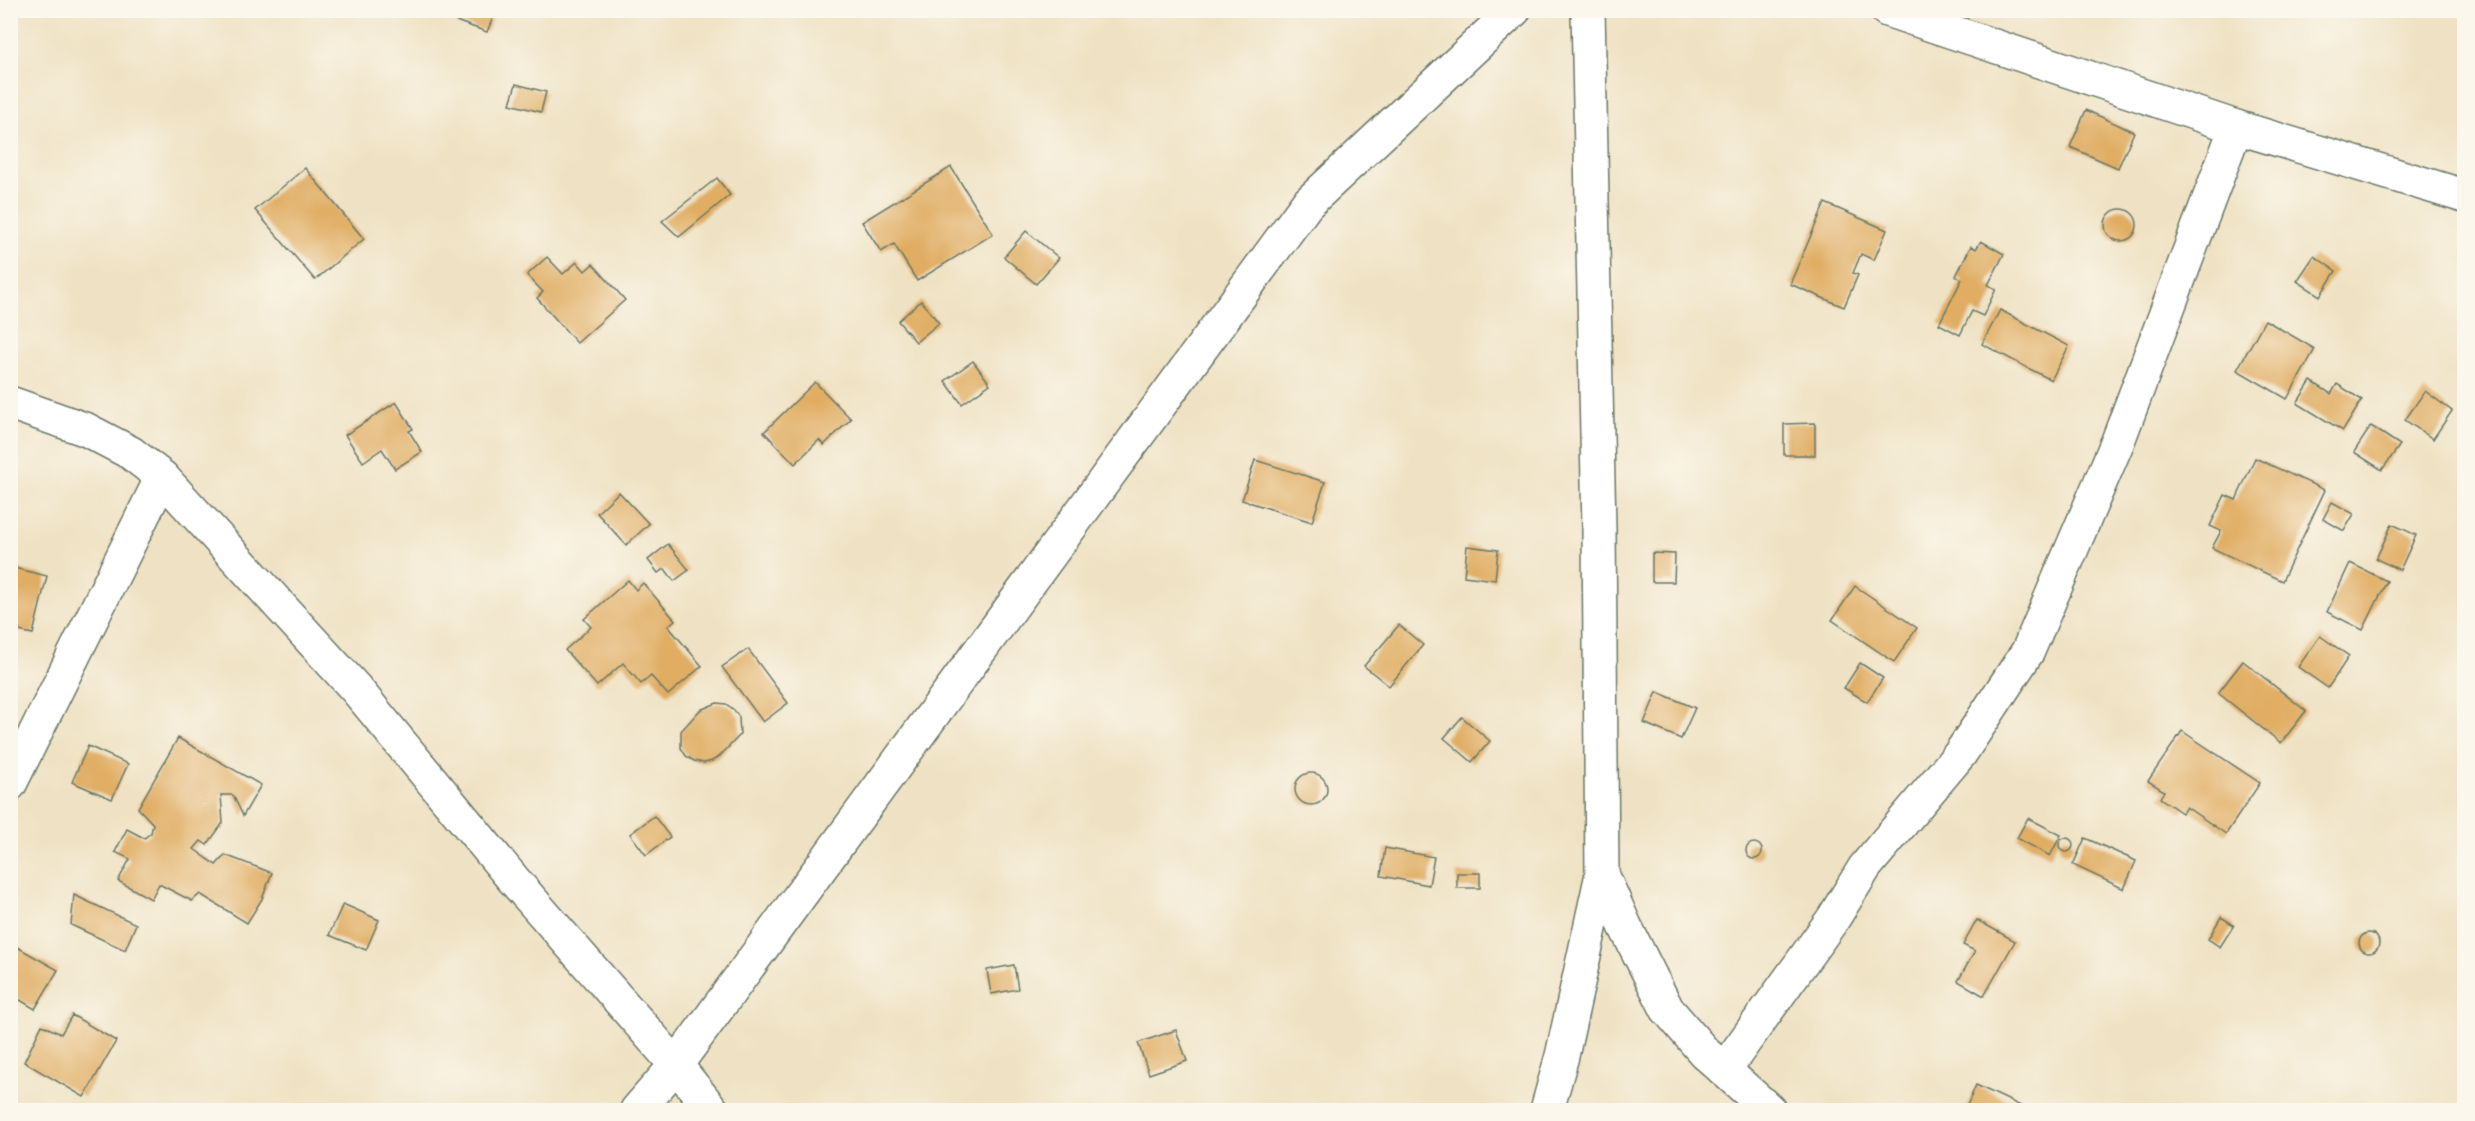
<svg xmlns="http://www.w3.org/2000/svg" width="2475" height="1121" viewBox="0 0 2475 1121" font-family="'IM FELL Double Pica',serif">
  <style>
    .building { fill: #e0ad64 }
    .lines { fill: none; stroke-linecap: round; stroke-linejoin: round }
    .minor-casing { stroke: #687766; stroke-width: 36 }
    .minor { stroke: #fff; stroke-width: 33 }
  </style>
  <rect width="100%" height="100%" fill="#fbf7ec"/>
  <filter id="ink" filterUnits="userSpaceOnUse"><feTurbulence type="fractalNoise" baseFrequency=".0167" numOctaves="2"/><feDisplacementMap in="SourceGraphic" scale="12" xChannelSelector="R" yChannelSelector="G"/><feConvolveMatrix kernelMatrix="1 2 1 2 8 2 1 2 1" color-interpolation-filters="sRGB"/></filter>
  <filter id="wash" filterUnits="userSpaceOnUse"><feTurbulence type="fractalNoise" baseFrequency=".008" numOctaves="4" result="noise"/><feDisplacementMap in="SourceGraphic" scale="24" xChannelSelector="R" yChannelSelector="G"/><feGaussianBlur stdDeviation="1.35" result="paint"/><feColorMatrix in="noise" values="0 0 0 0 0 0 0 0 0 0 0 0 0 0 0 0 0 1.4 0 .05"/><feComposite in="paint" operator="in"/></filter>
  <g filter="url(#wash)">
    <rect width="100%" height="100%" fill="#efe2c4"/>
    <g id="blocks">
      <g class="building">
        <polygon points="457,10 496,10 487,32 453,20"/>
        <polygon points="516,84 546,92 541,112 510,104"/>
        <polygon points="2086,110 2134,132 2118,168 2070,147"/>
        <polygon points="951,167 993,234 917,281 894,244 881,252 862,222"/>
        <polygon points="305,168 364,239 315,280 255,210"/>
        <polygon points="717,178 730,195 679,237 662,221"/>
        <polygon points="1825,203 1887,230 1874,260 1861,254 1853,273 1858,275 1844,307 1790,284"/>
        <circle cx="2121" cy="225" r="16"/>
        <polygon points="1026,231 1059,258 1036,284 1004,257"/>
        <polygon points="1981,241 2004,254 1988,285 1996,289 1983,316 1972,311 1960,335 1939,324 1962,279 1956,276 1971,246 1976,249"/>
        <polygon points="2314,256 2336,271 2320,296 2297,281"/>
        <polygon points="547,257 563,274 577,262 585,271 593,264 625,300 577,343 537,298 543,292 527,275"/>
        <polygon points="921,301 939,323 916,342 898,321"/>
        <polygon points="2000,310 2069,346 2051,380 1982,344"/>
        <polygon points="2265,320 2315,349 2287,399 2237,370"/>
        <polygon points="973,361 990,384 962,404 945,381"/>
        <polygon points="2311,381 2331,394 2337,384 2362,400 2343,431 2297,403"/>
        <polygon points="815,382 851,419 824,445 819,440 795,464 764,432"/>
        <polygon points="2425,391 2452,411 2433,439 2405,420"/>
        <polygon points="396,402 413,429 409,431 422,452 395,469 382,449 363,462 345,435"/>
        <polygon points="1815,423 1815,455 1784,455 1784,424"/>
        <polygon points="2371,426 2400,445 2382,470 2354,452"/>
        <polygon points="2255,458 2325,490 2282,581 2212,548 2221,531 2210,526 2225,495 2236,500"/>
        <polygon points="1255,460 1325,482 1312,522 1242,500"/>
        <polygon points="619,492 649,524 626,545 597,513"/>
        <polygon points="2332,502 2354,514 2344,531 2323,519"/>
        <polygon points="2392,524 2416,535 2400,570 2376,559"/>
        <polygon points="668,544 689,570 674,581 665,569 658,573 648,560"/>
        <polygon points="1467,546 1498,550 1495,580 1464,576"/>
        <polygon points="1652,553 1675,554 1674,582 1652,582"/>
        <polygon points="2350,563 2387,581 2363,630 2327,612"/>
        <polygon points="10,567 47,576 33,634 10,629"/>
        <polygon points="628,580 636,590 643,583 675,620 668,626 702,666 668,695 651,676 641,684 623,663 597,686 565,650 591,627 584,619"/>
        <polygon points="1855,586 1917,628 1894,662 1832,620"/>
        <polygon points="1399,625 1423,645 1389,686 1364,666"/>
        <polygon points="2320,636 2349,656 2328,688 2298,667"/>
        <polygon points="748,649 788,703 763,722 722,667"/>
        <polygon points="2243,661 2306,711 2281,743 2218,693"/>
        <polygon points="1860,663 1883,678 1867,702 1844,688"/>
        <polygon points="1657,692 1695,708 1681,739 1644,723"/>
        <polygon points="717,703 726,704 734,710 739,717 740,735 720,756 712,761 704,763 694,761 686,756 681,748 681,731 700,710"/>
        <polygon points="1462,717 1490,741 1472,762 1444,738"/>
        <polygon points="2182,731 2260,783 2226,834 2186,807 2182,813 2160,798 2164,791 2148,781"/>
        <polygon points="178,738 261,785 243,816 233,795 221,795 223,823 207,845 201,841 194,849 216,865 225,855 272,873 262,899 247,923 200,894 192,901 159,884 151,899 118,881 130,859 115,852 127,829 144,838 151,833 153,824 138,808"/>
        <polygon points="88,746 128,764 112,799 72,782"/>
        <circle cx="1311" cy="789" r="16"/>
        <polygon points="654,816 670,837 646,855 630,834"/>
        <polygon points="2028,818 2061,835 2050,856 2017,838"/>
        <polygon points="2085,838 2136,861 2124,889 2073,865"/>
        <circle cx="2066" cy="845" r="7"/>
        <circle cx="1754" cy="851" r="8"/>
        <polygon points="1385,848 1434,857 1429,885 1381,876"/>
        <rect x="1457" y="873" width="23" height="15"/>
        <polygon points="74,895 136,924 125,950 71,925"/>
        <polygon points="343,904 379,920 366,950 329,935"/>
        <polygon points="2221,917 2234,925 2220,947 2208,939"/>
        <polygon points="1977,920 2015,941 1984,996 1958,981 1975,951 1963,945"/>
        <circle cx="2369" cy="943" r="10"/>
        <polygon points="10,943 58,970 35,1009 10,994"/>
        <polygon points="1014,965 1018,989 991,994 987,970"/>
        <polygon points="72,1015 116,1041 84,1097 24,1062 42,1025 61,1034"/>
        <polygon points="1176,1030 1187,1061 1149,1074 1138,1043"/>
        <polygon points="1976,1085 2021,1106 2019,1110 1965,1110"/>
      </g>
    </g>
  </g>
  <g filter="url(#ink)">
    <use href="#blocks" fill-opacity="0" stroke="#687766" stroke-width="1.5"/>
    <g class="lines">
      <defs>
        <g id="minor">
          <polyline points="1887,10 2236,127 2464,196"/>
          <polyline points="10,403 87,430 131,453 162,477 356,689 513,879 676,1065 712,1110"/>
          <polyline points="10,784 162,477"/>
          <polyline points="1602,874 1625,926 1667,1009 1704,1052 1769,1110"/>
          <polyline points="1724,1070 1833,919 1865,867 1960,754 2028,651 2118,441 2236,127"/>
          <polyline points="637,1110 676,1065 1307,204 1514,10"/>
          <polyline points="1547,1110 1562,1056 1602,874 1599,529 1588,10"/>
        </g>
      </defs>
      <use href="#minor" class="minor-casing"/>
      <use href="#minor" class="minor"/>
    </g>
  </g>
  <rect width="2475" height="1121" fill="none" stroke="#fbf7ec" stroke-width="36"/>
</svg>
